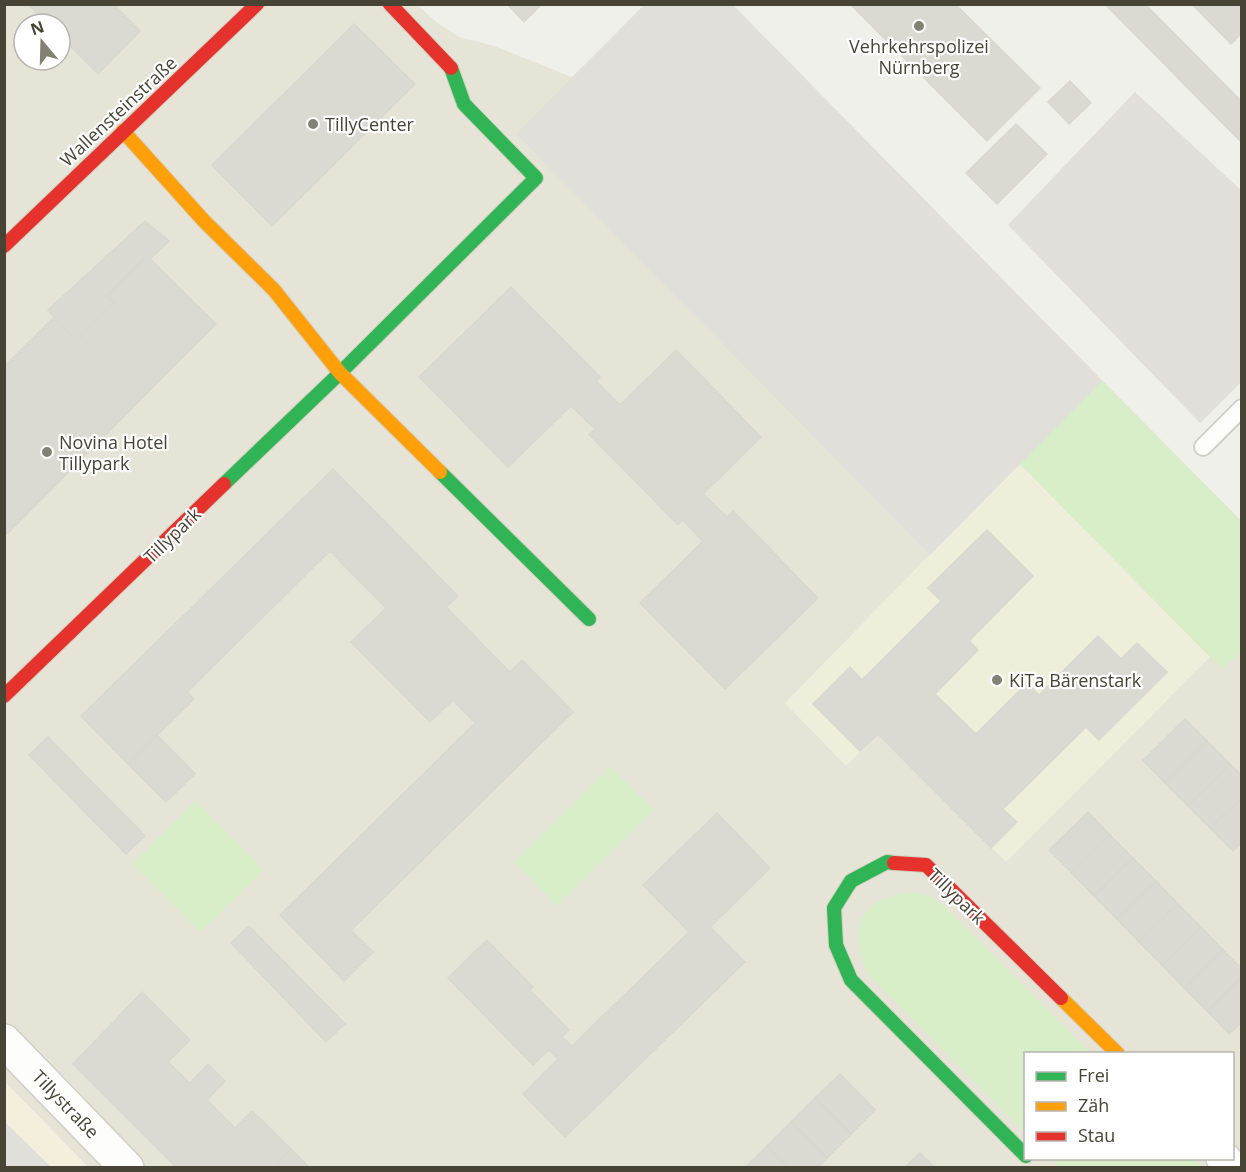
<svg xmlns="http://www.w3.org/2000/svg" width="1246" height="1172" viewBox="0 0 1246 1172" font-family="'Open Sans',sans-serif">
  <style>
    .residential { fill: #e5e4d7; fill-rule: evenodd }
    .commercial { fill: #f4efdc }
    .education { fill: #efeedb }
    .green { fill: #d7eec8 }
    .parking { fill: #e0dfda }
    .building { fill: #dad9d2; stroke: #d9d8cf; stroke-width: 1.5 }
    .lines { fill: none; stroke-linecap: round; stroke-linejoin: round }
    .lane-casing { stroke: #cfcec7; stroke-width: 20 }
    .street-casing { stroke: #cfcec7; stroke-width: 36 }
    .fast-casing { stroke: #d1d0c0; stroke-width: 16 }
    .slow-casing { stroke: #d1d0c0; stroke-width: 16 }
    .jam-casing { stroke: #d1d0c0; stroke-width: 16 }
    .lane { stroke: #fdfdfc; stroke-width: 16 }
    .street { stroke: #fdfdfc; stroke-width: 33 }
    .fast { stroke: #30b455; stroke-width: 14 }
    .slow { stroke: #ff9f0a; stroke-width: 14 }
    .jam { stroke: #e5322d; stroke-width: 14 }
    .poi-dot { fill: #838074; stroke: #fff; stroke-width: 2 }
    .labels { text-anchor: middle; dominant-baseline: central; stroke-width: 4.5; stroke-linejoin: round; paint-order: stroke }
    .poi-label { font-size: 18px; fill: #484435; stroke: #fff; text-anchor: start }
    .street-label { font-size: 18px; fill: #484435; stroke: #fff }
  </style>
  <rect width="100%" height="100%" fill="#f0f0ea"/>
  <path class="residential" d="M4,5H418L436,22L459,37L494,46L572,77L645,5H733L1241,521V1167H88L5,1082ZM24,24H60V60H24ZM1026,1054H1232V1158H1026Z"/>
  <polygon class="commercial" points="5,1082 88,1167 5,1167"/>
  <polygon class="education" points="1019,463 1210,657 1006,862 878,734 846,766 785,703"/>
  <g class="green">
    <polygon points="1102,381 1241,521 1241,651 1223,670 1019,463"/>
    <polygon points="610,767 654,810 557,906 514,862"/>
    <polygon points="195,801 264,870 201,932 133,864"/>
    <path d="M902,893C926,892 930,895 948,909L1091,1053L1026,1054L1025,1133L867,973C856,947 850,918 879,901C886,898 895,896 902,893Z"/>
    <polygon points="1051,1159 1194,1159 1203,1167 1060,1167"/>
  </g>
  <g class="parking">
    <polygon points="645,4 733,5 1102,381 930,555 516,134"/>
    <polygon points="1135,92 1241,190 1241,382 1200,423 1008,225"/>
    <polygon points="5,1122 46,1162 51,1167 5,1167"/>
  </g>
  <g class="building">
    <polygon points="28,4 113,4 140,31 98,74 60,36 60,24 47,24"/>
    <polygon points="507,4 542,4 524,22"/>
    <polygon points="850,4 955,4 1040,88 987,141"/>
    <polygon points="1105,4 1145,4 1242,102 1242,143"/>
    <polygon points="1192,4 1242,4 1242,33 1231,44"/>
    <polygon points="354,24 415,84 272,226 212,165"/>
    <polygon points="1070,81 1091,103 1069,124 1048,102"/>
    <polygon points="1016,124 1047,154 997,204 966,173"/>
    <polygon points="145,221 169,241 150,259 147,256 107,296 114,303 77,341 48,310"/>
    <polygon points="147,256 216,324 4,537 4,367 54,317 77,341 114,303 107,296"/>
    <polygon points="511,287 600,377 596,381 620,405 676,350 761,437 703,494 727,517 733,511 818,598 725,689 640,603 703,541 683,520 678,525 589,434 595,429 571,406 508,467 419,377"/>
    <polygon points="333,469 458,596 446,607 510,672 522,660 573,712 351,930 373,952 344,981 280,915 475,723 453,700 430,722 351,642 386,608 330,551 187,692 194,699 128,764 81,716"/>
    <polygon points="987,530 1033,576 969,641 978,650 935,694 976,734 1027,683 1039,695 1098,636 1121,659 1137,643 1167,672 1099,740 1086,727 1003,809 1017,822 991,848 878,734 860,751 813,704 850,667 862,680 941,601 928,588"/>
    <polygon points="1185,719 1207,741 1165,783 1143,760"/>
    <polygon points="157,735 195,774 166,802 128,764"/>
    <polygon points="48,737 145,836 126,854 29,755"/>
    <polygon points="1207,741 1230,764 1188,806 1165,783"/>
    <polygon points="1230,764 1242,776 1242,798 1210,828 1188,806"/>
    <polygon points="1242,798 1242,842 1233,851 1210,828"/>
    <polygon points="1088,812 1110,835 1072,873 1049,850"/>
    <polygon points="717,813 770,868 710,927 745,962 565,1137 523,1094 558,1059 549,1050 533,1065 448,978 487,940 533,987 530,990 569,1030 562,1037 572,1046 689,932 643,885"/>
    <polygon points="1110,835 1133,858 1094,896 1072,873"/>
    <polygon points="1133,858 1156,881 1117,919 1094,896"/>
    <polygon points="1156,881 1178,904 1139,942 1117,919"/>
    <polygon points="1178,904 1201,927 1162,965 1139,942"/>
    <polygon points="249,926 345,1024 326,1042 231,943"/>
    <polygon points="1201,927 1223,950 1184,988 1162,965"/>
    <polygon points="1223,950 1242,969 1242,977 1207,1011 1184,988"/>
    <polygon points="1242,977 1242,1022 1229,1034 1207,1011"/>
    <polygon points="142,992 190,1040 168,1062 190,1083 208,1064 225,1081 207,1100 235,1128 252,1111 291,1149 274,1168 177,1168 73,1064"/>
    <polygon points="840,1074 875,1110 851,1134 815,1098"/>
    <polygon points="815,1098 851,1134 827,1158 791,1122"/>
    <polygon points="791,1122 827,1158 817,1168 788,1168 767,1146"/>
    <polygon points="767,1146 788,1168 745,1168"/>
    <polygon points="291,1149 310,1168 274,1168"/>
    <polygon points="920,1153 935,1168 904,1168"/>
  </g>
  <g class="lines">
    <defs>
      <polyline id="lane" points="1203,447 1242,408"/>
      <g id="street">
        <polyline points="4,1041 127,1168"/>
        <polyline points="1223,1158 1232,1168"/>
      </g>
      <g id="fast">
        <polyline points="440,472 589,619"/>
        <polyline points="224,484 340,373 536,178 464,104 451,68"/>
        <polyline points="894,863 887,862 851,881 834,908 836,945 851,980 1026,1156"/>
      </g>
      <g id="slow">
        <polyline points="123,131 204,221 274,290 340,373 440,472"/>
        <polyline points="1061,998 1118,1054"/>
      </g>
      <g id="jam">
        <polyline points="390,4 451,68"/>
        <polyline points="4,246 257,4"/>
        <polyline points="4,696 224,484"/>
        <polyline points="894,863 926,865 1061,998"/>
      </g>
    </defs>
    <use href="#lane" class="lane-casing"/>
    <use href="#street" class="street-casing"/>
    <use href="#fast" class="fast-casing"/>
    <use href="#slow" class="slow-casing"/>
    <use href="#jam" class="jam-casing"/>
    <use href="#lane" class="lane"/>
    <use href="#street" class="street"/>
    <use href="#fast" class="fast"/>
    <use href="#slow" class="slow"/>
    <use href="#jam" class="jam"/>
  </g>
  <g class="poi-dot">
    <circle cx="919" cy="26" r="6"/>
    <circle cx="313" cy="124" r="6"/>
    <circle cx="47" cy="452" r="6"/>
    <circle cx="997" cy="680" r="6"/>
  </g>
  <g class="labels">
    <g class="poi-label">
      <text x="919" y="46" text-anchor="middle">Vehrkehrspolizei<tspan x="919" dy="21">Nürnberg</tspan></text>
      <text x="325" y="124">TillyCenter</text>
      <text x="59" y="442">Novina Hotel<tspan x="59" dy="21">Tillypark</tspan></text>
      <text x="1009" y="680">KiTa Bärenstark</text>
    </g>
    <g class="street-label">
      <text transform="translate(118 111) rotate(-43)">Wallensteinstraße</text>
      <text transform="translate(172 535) rotate(-44)">Tillypark</text>
      <text transform="translate(957 896) rotate(44)">Tillypark</text>
      <text transform="translate(66 1104) rotate(46)">Tillystraße</text>
    </g>
  </g>
  <rect width="1246" height="1172" fill="none" stroke="#484435" stroke-width="12"/>
  <rect x="1024" y="1052" width="210" height="108" fill="#ffffff" stroke="#b6b4ae" stroke-width="1.5"/>
  <rect x="1036" y="1072" width="30" height="9" fill="#30b455" stroke="#b6b4ae" stroke-width="1.5"/>
  <text x="1078" y="1082" font-size="18" fill="#484435">Frei</text>
  <rect x="1036" y="1102" width="30" height="9" fill="#ff9f0a" stroke="#b6b4ae" stroke-width="1.5"/>
  <text x="1078" y="1112" font-size="18" fill="#484435">Zäh</text>
  <rect x="1036" y="1132" width="30" height="9" fill="#e5322d" stroke="#b6b4ae" stroke-width="1.5"/>
  <text x="1078" y="1142" font-size="18" fill="#484435">Stau</text>
  <g transform="translate(42 42) rotate(341)"><circle r="28" fill="#ffffff" stroke="#b6b4ae" stroke-width="1.5"/>
  <path d="M0-4.5L10 22L0 15L-10 22Z" fill="#838074"/>
  <text y="-9" font-size="16" font-weight="bold" text-anchor="middle" fill="#484435">N</text>
  </g>
</svg>
